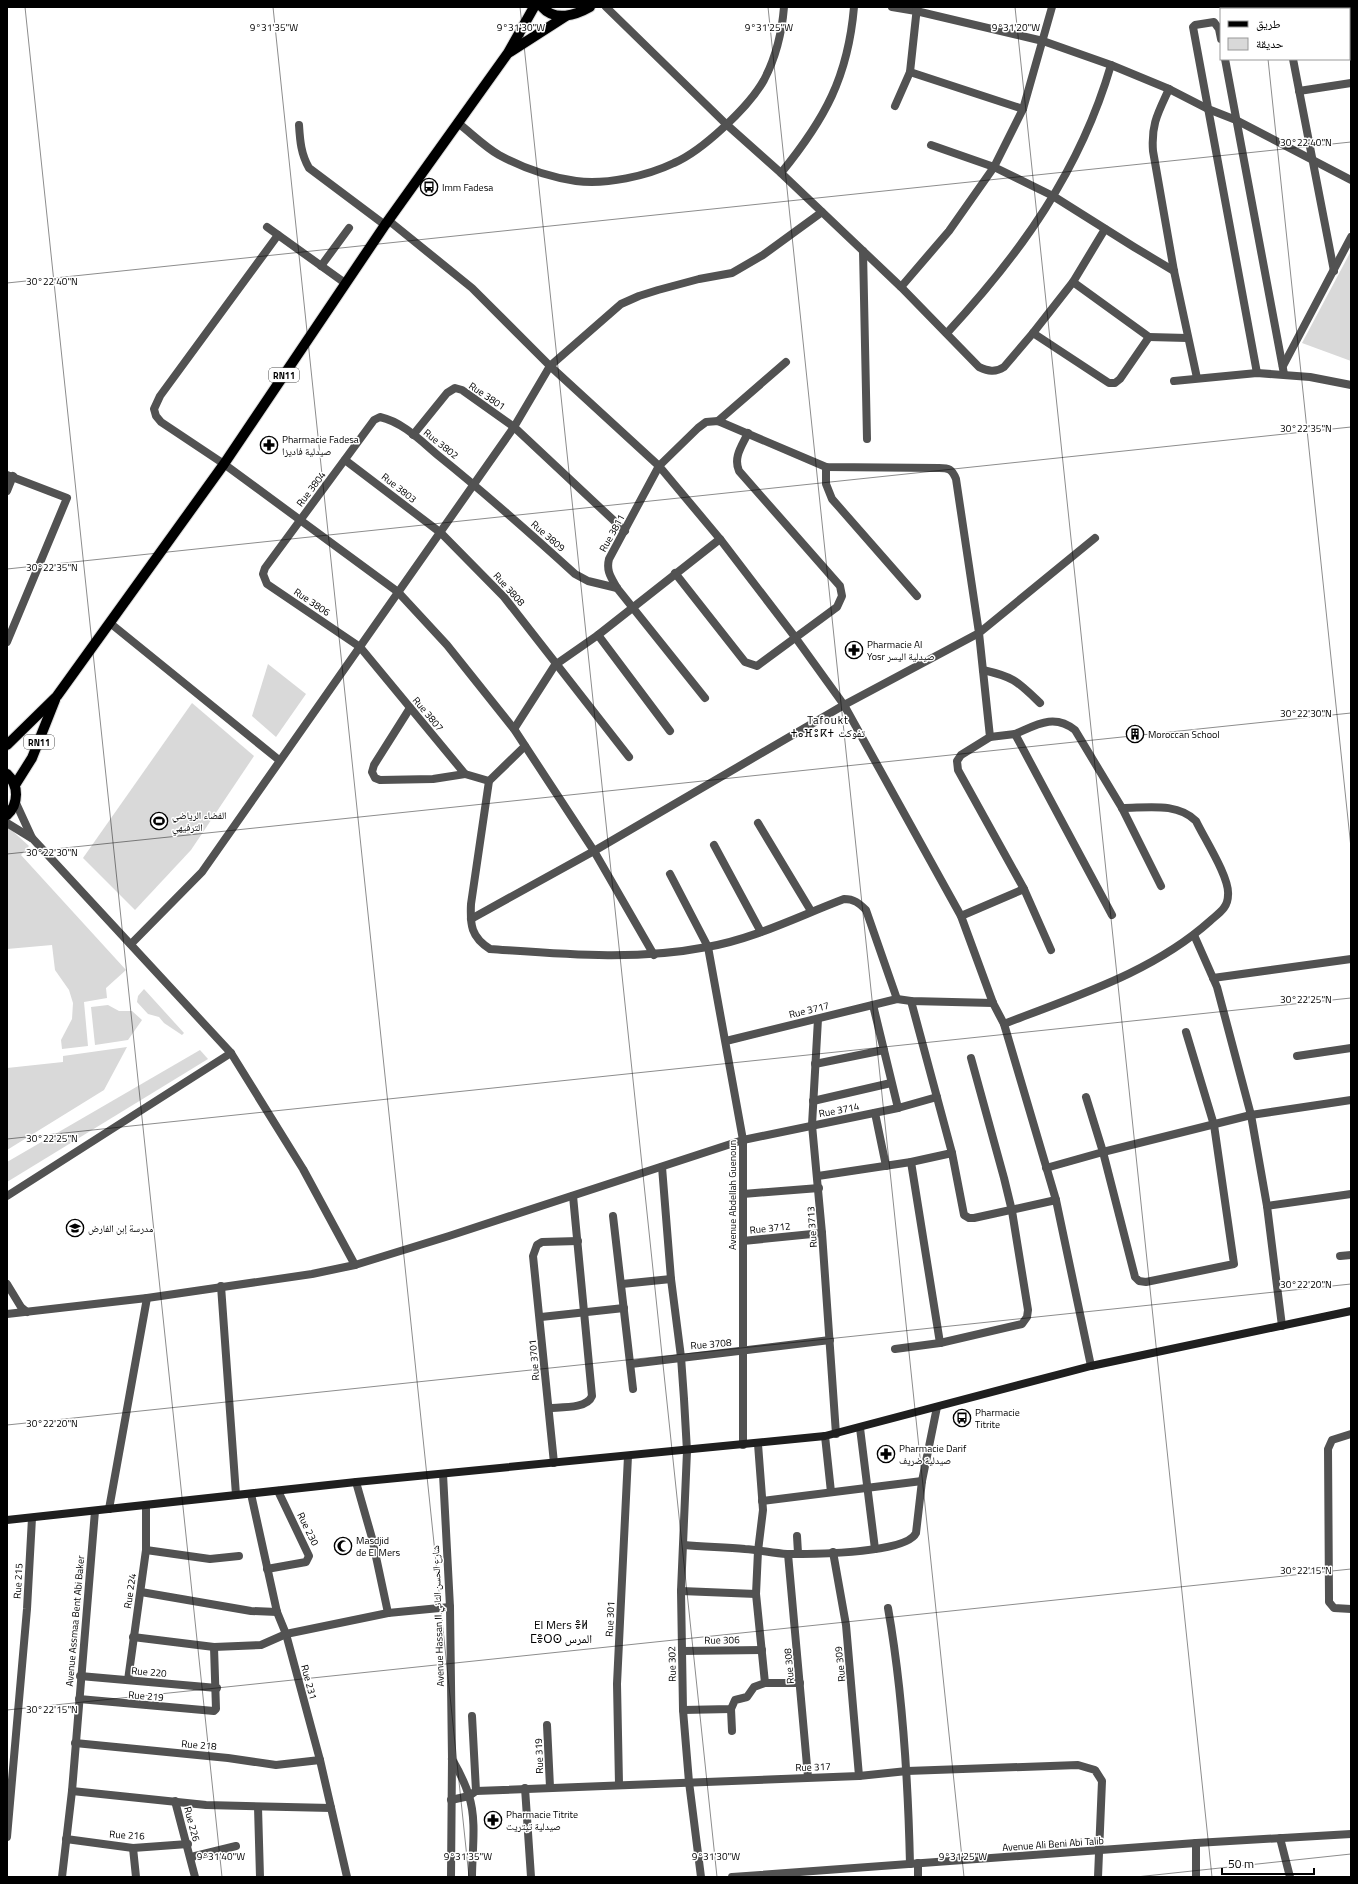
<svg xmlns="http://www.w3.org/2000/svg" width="1358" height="1884" viewBox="0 0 1358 1884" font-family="'Titillium Web','Noto Naskh Arabic','Noto Sans Tifinagh',sans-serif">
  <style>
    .green { fill: #d9d9d9 }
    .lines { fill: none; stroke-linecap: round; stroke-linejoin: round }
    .primary-casing { stroke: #dbdbdb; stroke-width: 12 }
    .street { stroke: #525252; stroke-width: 8 }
    .secondary { stroke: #1f1f1f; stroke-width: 8 }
    .primary { stroke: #000; stroke-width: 10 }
    .ticks { fill: none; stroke: #000; stroke-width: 1; stroke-opacity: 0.45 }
    .labels { text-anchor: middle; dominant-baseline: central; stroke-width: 3; stroke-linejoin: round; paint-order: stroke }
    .shield { fill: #fff; stroke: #4c4c4c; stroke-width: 1 }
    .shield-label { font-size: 9px; font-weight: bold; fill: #000 }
    .poi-label { font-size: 10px; fill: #000; stroke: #fff; text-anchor: start }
    .street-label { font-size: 10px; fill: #000; stroke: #fff }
    .neighbourhood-label { font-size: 11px; letter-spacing: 1px; fill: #000; stroke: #fff }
    .quarter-label { font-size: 12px; fill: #000; stroke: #fff }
    .ticks-label { font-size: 10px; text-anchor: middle; fill: #000; stroke: #fff; stroke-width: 3; stroke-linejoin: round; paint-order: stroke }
  </style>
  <rect width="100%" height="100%" fill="#fff"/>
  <g class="green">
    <polygon points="1351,251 1351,361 1302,343"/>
    <polygon points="268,664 306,694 276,737 252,716"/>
    <polygon points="192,703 254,756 191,850 135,910 83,858"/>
    <polygon points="7,826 29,846 21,855 126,970 106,988 107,998 84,1002 88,1046 62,1049 61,1040 72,1019 73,1003 69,990 55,970 52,945 7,949"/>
    <polygon points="144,989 184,1033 182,1035 164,1023 159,1017 148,1014 137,1002 138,996"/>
    <polygon points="108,1005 119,1011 132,1011 142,1020 128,1040 95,1045 91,1007"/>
    <polygon points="127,1047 104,1090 7,1150 7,1068 63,1062 63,1056"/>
    <polygon points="200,1050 208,1059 7,1182 7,1162"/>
  </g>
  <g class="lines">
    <defs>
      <g id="primary">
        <path d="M542,7C555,22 576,15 590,7"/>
        <polyline points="510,52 566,16"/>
        <polyline points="7,745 57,696 224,464 385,225 508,53 534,7"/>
        <path d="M7,774C19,785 19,804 7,815"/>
        <polyline points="15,785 32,758 55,700"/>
      </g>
    </defs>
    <use href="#primary" class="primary-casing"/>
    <g class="street">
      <path d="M606,7L726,124L781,173L901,287L979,367C988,371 995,373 1004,367L1033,333L1073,282L1105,229"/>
      <polyline points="892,7 916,11 1043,41 1111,65 1169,89 1208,109 1236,120 1351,180"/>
      <polyline points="1282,7 1283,9"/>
      <polyline points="1349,29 1351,28"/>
      <polyline points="1221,39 1219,29 1214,22 1195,25 1193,27 1257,373"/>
      <polyline points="1225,59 1284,374"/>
      <polyline points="1293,59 1334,271"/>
      <polyline points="910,72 1023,109"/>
      <path d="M1169,89C1158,113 1151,124 1153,151L1174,271L1197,378"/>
      <polyline points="1299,91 1351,83"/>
      <polyline points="895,106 910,72 917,7"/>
      <path d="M458,123C471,133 485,147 499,155C523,168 549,177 576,181C606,185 647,176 674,163C702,151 749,107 764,80C776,57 782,32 784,7"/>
      <path d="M299,125C300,141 301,154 309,168L385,225"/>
      <polyline points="931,145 994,167 1053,196 1134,247 1174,271"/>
      <path d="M781,173C825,119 848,77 854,7"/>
      <path d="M388,220L472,288L550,366L659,466L720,539L795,637L844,705L979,633L956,479C952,469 949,468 939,468L826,467L718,421L706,422L698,428L659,466L609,559C606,571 611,577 617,588L705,698"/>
      <polyline points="267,227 345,283"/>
      <polyline points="278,235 160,396 154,409 156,416 161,422 224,464 398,592 447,645 514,729 594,851 654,955"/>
      <polyline points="863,251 867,439"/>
      <polyline points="321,266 349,228"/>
      <polyline points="901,287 949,231 994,167 1023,109 1052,7"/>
      <path d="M947,333C1021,253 1080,171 1111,65"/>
      <polyline points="1033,333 1109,383 1115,383 1120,379 1149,337 1073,282"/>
      <polyline points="1149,337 1187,338"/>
      <polyline points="1283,366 1351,237"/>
      <polyline points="1174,381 1257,373 1310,377 1351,385"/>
      <polyline points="718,421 786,362"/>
      <polyline points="413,435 447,393 455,388 462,390 514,427 625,531"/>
      <polyline points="345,460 441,533 504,597 629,757"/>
      <polyline points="826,467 826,484 832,499 917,596"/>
      <polyline points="7,475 67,498 7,642"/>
      <polyline points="7,491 13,476"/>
      <path d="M675,573L745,662L757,666L837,607L842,596L840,586L739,471C733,457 742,446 748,433"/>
      <polyline points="110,623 279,760"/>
      <polyline points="598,635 670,731"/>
      <path d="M983,670C1014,677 1017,681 1040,703"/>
      <polyline points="410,708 374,765 372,772 375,778 380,780 433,779 465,774"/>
      <polyline points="514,729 555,665 598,635 720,539"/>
      <path d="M1015,734C1036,725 1054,713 1075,730L1122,808L1161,886"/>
      <polyline points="990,737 1015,734 1112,915"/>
      <path d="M525,746L489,781L471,904C470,925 471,937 490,949C562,954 635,961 707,947C754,939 799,916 844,899C854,899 859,903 866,910L897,999"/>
      <path d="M489,781L465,774L360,647L267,584L263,574L265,568L374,420L380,417C403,422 422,442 440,457C486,494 531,534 575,574L588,581L617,588"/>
      <polyline points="15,801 32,838"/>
      <polyline points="7,823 33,839 231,1053 303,1169 355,1265 449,1236 743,1140 898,1108 937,1097"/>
      <polyline points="758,823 811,911"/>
      <polyline points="714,845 761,932"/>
      <polyline points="670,874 708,947 743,1140 743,1445"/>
      <polyline points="961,916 1024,889"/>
      <path d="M471,919L594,851L844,705L961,916L993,1003L1004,1024C1075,996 1152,973 1210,921C1219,913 1228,908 1228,895C1230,878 1204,838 1196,821C1177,802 1147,808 1122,808"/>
      <polyline points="1194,935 1217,987 1251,1115 1267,1206 1282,1326"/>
      <polyline points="131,944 202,872 514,427 550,366 621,304 639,296 658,290 699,279 732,273 763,255 822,212"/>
      <polyline points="1051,950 1024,889 958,770 957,761 961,755 990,737 979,633 1095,538"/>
      <polyline points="1213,978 1351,959"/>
      <polyline points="911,1001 952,1153 964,1215 969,1218 974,1218 1056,1200"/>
      <polyline points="873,1005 898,1108"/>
      <polyline points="818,1019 812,1125 822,1233 836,1434"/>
      <polyline points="1004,1024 1056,1200 1091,1366"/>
      <polyline points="726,1041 897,999 911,1001 993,1003"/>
      <polyline points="1297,1056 1351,1048"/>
      <polyline points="815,1064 884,1050"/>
      <polyline points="1086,1097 1103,1152 1135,1277 1139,1281 1146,1282 1234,1264 1214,1125 1186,1032"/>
      <polyline points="813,1101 891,1083"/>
      <polyline points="875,1113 886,1166"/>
      <polyline points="911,1162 940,1343"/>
      <polyline points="662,1167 671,1279 681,1357 684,1399 687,1451 681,1591 683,1710 689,1782 701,1877"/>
      <polyline points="1046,1168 1103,1152 1251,1115 1351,1100"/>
      <polyline points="818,1176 911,1162 952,1153"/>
      <polyline points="743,1194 819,1188"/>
      <polyline points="7,1196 231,1053"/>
      <polyline points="1267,1206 1351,1194"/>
      <polyline points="613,1216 633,1389"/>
      <polyline points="743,1241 822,1233"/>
      <polyline points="1340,1256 1351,1255"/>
      <polyline points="7,1284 21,1307 27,1312"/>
      <polyline points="622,1284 671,1279"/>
      <polyline points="221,1286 236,1495"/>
      <polyline points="7,1314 147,1298 312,1274 355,1265"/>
      <polyline points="541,1317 624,1308"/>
      <polyline points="895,1349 940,1343 1022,1324 1027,1317 1028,1310 1012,1211 1004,1178 971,1058"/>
      <polyline points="631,1364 830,1340"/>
      <path d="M549,1408C561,1407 587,1409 592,1396L573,1196"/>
      <polyline points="860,1428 875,1549"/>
      <polyline points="1351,1434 1332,1440 1328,1449 1329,1597 1329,1602 1334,1608 1351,1609"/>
      <polyline points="825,1436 831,1492"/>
      <polyline points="554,1463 533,1256 537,1245 542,1242 578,1241"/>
      <polyline points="443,1474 450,1607 452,1759 451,1877"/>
      <polyline points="356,1482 372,1538 388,1613"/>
      <polyline points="251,1494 277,1612 286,1634 320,1760 347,1877"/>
      <polyline points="762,1501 922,1481"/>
      <polyline points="109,1509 147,1298"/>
      <polyline points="797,1536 798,1553"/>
      <path d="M684,1545C704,1547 725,1547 745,1549C759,1550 773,1553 787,1554C810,1554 906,1554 916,1533L922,1481L937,1407"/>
      <polyline points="146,1550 210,1559 239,1556"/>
      <polyline points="833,1552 846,1625 859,1776"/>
      <polyline points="788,1554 808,1777"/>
      <polyline points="267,1569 306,1562 309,1556 278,1491"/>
      <polyline points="681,1591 756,1594"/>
      <polyline points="141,1592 251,1611 277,1612"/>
      <path d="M888,1608C903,1693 908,1778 910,1864"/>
      <polyline points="133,1637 214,1647 261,1645 286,1634 388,1613 450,1607"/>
      <polyline points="682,1651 762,1650"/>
      <polyline points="80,1676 217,1688"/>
      <polyline points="128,1680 146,1550 146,1505"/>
      <polyline points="765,1683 800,1683"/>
      <polyline points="79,1699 214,1711 216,1709 214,1647"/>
      <polyline points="731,1709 732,1731"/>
      <polyline points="683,1710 731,1709 735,1700 747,1697 754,1687 765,1683 756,1594 758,1551 763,1510 758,1444"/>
      <polyline points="472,1716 476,1791"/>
      <polyline points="547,1725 550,1787"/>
      <polyline points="75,1743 228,1758 276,1765 320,1760"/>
      <path d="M452,1759C459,1771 465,1783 469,1796C477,1821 472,1851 472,1877"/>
      <polyline points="619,1784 617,1684 628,1456"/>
      <polyline points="525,1788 531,1877"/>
      <polyline points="72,1791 206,1805 331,1808"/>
      <polyline points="451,1800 469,1796 476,1791 859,1776 907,1771 1078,1765 1095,1770 1102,1781 1098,1877"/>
      <polyline points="175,1801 195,1877"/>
      <polyline points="258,1807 260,1877"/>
      <polyline points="7,1837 27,1609 32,1518"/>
      <polyline points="1280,1838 1290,1877"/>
      <polyline points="66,1839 133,1848 188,1844"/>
      <polyline points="133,1848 136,1877"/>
      <polyline points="191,1857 236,1846"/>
      <polyline points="918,1863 918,1877"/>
      <polyline points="62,1877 72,1791 95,1511"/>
      <polyline points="732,1877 1196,1843 1351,1834"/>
      <polyline points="1196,1877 1196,1843"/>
    </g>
    <polyline class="secondary" points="7,1520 356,1482 825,1436 1091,1366 1351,1311"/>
    <use href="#primary" class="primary"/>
  </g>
  <path class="ticks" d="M25,7L222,1877M273,7L469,1877M520,7L717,1877M768,7L964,1877M1015,7L1212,1877M1263,7V9M1268,59L1351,848M7,283L1351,142M7,569L1351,427M7,854L1351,713M7,1139L1351,998M7,1425L1351,1284M7,1710L1351,1569M1136,1877L1351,1854"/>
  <defs>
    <symbol id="bus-ring" viewBox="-11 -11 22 22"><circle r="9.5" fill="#fff" stroke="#000" stroke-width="1.5"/><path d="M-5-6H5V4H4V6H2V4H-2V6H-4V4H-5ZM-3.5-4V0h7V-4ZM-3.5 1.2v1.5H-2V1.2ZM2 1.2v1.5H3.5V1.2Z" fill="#000"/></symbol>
    <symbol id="pharmacy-ring" viewBox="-11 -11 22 22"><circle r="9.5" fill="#fff" stroke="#000" stroke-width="1.5"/><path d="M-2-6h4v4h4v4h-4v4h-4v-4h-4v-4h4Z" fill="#000"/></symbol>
    <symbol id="building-ring" viewBox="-11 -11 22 22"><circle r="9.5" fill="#fff" stroke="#000" stroke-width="1.5"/><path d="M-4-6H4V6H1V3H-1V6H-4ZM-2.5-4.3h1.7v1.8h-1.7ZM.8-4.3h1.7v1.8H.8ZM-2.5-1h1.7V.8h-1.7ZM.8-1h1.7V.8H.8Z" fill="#000"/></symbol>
    <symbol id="stadium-ring" viewBox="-11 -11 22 22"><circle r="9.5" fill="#fff" stroke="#000" stroke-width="1.5"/><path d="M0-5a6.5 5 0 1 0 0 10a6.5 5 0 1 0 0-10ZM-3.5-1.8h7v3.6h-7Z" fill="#000"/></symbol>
    <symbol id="school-ring" viewBox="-11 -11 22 22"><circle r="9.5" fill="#fff" stroke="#000" stroke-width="1.5"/><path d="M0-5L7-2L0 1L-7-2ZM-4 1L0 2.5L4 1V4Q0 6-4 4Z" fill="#000"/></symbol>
    <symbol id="mosque-ring" viewBox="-11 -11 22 22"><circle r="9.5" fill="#fff" stroke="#000" stroke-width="1.5"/><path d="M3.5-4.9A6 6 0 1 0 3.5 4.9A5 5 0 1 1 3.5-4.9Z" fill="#000"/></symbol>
  </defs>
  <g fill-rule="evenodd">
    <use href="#bus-ring" x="419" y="177" width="20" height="20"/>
    <use href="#pharmacy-ring" x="259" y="435" width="20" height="20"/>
    <use href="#pharmacy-ring" x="844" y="640" width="20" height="20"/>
    <use href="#building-ring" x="1125" y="724" width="20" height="20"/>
    <use href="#stadium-ring" x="149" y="811" width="20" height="20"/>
    <use href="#school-ring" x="65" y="1218" width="20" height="20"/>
    <use href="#bus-ring" x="952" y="1408" width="20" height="20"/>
    <use href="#pharmacy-ring" x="876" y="1444" width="20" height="20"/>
    <use href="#mosque-ring" x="333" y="1536" width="20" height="20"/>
    <use href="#pharmacy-ring" x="483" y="1810" width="20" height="20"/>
  </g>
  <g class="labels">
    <g class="shield">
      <rect x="269" y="368" width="30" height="14" rx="3"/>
      <rect x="24" y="735" width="30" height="14" rx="3"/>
    </g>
    <g class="shield-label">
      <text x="284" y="375">RN11</text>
      <text x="39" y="742">RN11</text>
    </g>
    <g class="poi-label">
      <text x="442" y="187">Imm Fadesa</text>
      <text x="282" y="439">Pharmacie Fadesa<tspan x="282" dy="12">صيدلية فاديزا</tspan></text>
      <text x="867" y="644">Pharmacie Al<tspan x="867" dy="12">Yosr صيدلية اليسر</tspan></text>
      <text x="1148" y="734">Moroccan School</text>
      <text x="172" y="815">الفضاء الرياضي<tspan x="172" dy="12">الترفيهي</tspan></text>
      <text x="88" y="1228">مدرسة إبن الفارض</text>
      <text x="975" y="1412">Pharmacie<tspan x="975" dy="12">Titrite</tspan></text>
      <text x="899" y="1448">Pharmacie Darif<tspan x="899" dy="12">صيدلية ضريف</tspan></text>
      <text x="356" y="1540">Masdjid<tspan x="356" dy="12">de El Mers</tspan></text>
      <text x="506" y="1814">Pharmacie Titrite<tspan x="506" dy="12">صيدلية تيتريت</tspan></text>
    </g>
    <g class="street-label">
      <text transform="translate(487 396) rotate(34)">Rue 3801</text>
      <text transform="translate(441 444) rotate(39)">Rue 3802</text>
      <text transform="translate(399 488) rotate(38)">Rue 3803</text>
      <text transform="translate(311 489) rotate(-53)">Rue 3804</text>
      <text transform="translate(612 533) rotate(-61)">Rue 3811</text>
      <text transform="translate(548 536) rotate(41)">Rue 3809</text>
      <text transform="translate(509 589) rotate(48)">Rue 3808</text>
      <text transform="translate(312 602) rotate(34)">Rue 3806</text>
      <text transform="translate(428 714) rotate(50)">Rue 3807</text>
      <text transform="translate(809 1010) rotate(-14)">Rue 3717</text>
      <text transform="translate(839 1110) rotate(-11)">Rue 3714</text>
      <text transform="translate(732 1195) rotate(-90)">Avenue Abdellah Guenoun</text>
      <text transform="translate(812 1227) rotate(-94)">Rue 3713</text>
      <text transform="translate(770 1228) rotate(-6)">Rue 3712</text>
      <text transform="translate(711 1344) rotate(-5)">Rue 3708</text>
      <text transform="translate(534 1360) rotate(-95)">Rue 3701</text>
      <text transform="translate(308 1529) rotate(64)">Rue 230</text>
      <text transform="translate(18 1581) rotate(-87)">Rue 215</text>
      <text transform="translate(130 1591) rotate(-81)">Rue 224</text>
      <text transform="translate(438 1616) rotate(-92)">Avenue Hassan II شارع الحسن الثاني</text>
      <text transform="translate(610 1619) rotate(-87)">Rue 301</text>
      <text transform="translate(75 1621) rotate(-85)">Avenue Assmaa Bent Abi Baker</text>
      <text transform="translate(722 1640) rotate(-1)">Rue 306</text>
      <text transform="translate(672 1664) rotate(-91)">Rue 302</text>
      <text transform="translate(840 1664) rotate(-96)">Rue 309</text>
      <text transform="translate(789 1666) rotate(-95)">Rue 308</text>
      <text transform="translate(149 1672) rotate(5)">Rue 220</text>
      <text transform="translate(309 1682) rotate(75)">Rue 231</text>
      <text transform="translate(146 1696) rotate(5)">Rue 219</text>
      <text transform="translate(199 1745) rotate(5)">Rue 218</text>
      <text transform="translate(539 1756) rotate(-92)">Rue 319</text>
      <text transform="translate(813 1767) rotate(-2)">Rue 317</text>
      <text transform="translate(192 1824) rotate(75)">Rue 226</text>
      <text transform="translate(127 1835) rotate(3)">Rue 216</text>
      <text transform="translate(1053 1844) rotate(-4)">Avenue Ali Beni Abi Talib</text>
    </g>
    <g class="neighbourhood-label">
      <text x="828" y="720">Tafoukt<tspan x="828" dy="13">ⵜⴰⴼⵓⴽⵜ تفوكت</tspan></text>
    </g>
    <g class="quarter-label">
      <text x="561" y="1624">El Mers ⴻⵍ<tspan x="561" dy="14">ⵎⴻⵔⵙ المرس</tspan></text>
    </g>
  </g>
  <g class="ticks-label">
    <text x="274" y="31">9°31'35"W</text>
    <text x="521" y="31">9°31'30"W</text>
    <text x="769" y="31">9°31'25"W</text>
    <text x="1016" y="31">9°31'20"W</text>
    <text x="1306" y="146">30°22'40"N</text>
    <text x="52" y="285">30°22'40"N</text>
    <text x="1306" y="432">30°22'35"N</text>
    <text x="52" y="571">30°22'35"N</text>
    <text x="1306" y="717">30°22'30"N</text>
    <text x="52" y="856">30°22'30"N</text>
    <text x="1306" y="1003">30°22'25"N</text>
    <text x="52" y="1142">30°22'25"N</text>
    <text x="1306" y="1288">30°22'20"N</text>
    <text x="52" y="1427">30°22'20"N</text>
    <text x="1306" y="1574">30°22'15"N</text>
    <text x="52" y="1713">30°22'15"N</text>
    <text x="221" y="1860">9°31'40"W</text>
    <text x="468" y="1860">9°31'35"W</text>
    <text x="716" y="1860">9°31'30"W</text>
    <text x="963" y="1860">9°31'25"W</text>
  </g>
  <rect width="1358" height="1884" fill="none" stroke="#000000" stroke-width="16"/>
  <rect x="1220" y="8" width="130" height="52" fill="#ffffff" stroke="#999999"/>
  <rect x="1228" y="21" width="20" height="6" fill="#000000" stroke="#999999"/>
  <text x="1256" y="28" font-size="12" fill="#000000">طريق</text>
  <rect x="1228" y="38" width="20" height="12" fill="#d9d9d9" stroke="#999999"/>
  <text x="1256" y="48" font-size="12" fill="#000000">حديقة</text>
  <path d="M1222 1868v6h92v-6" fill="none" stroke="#000000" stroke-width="2"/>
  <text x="1228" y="1868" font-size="12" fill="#000000" stroke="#ffffff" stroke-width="3" paint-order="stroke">50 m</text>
</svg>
